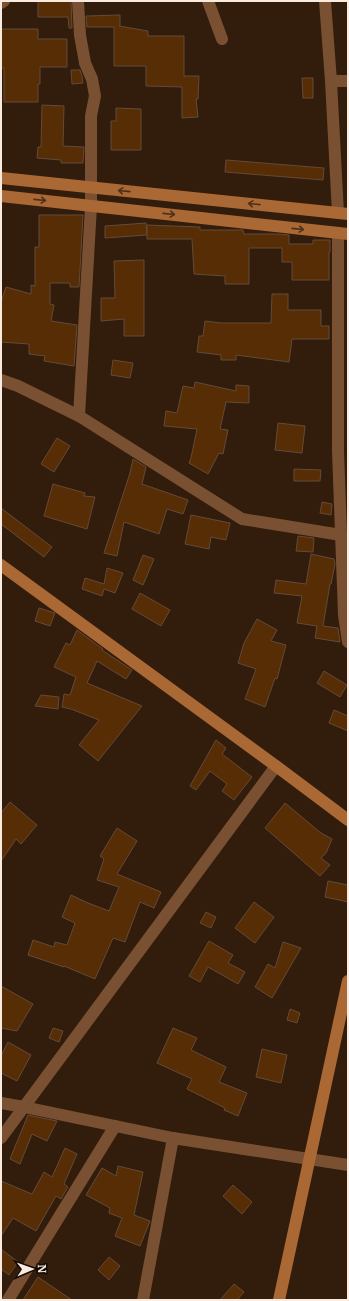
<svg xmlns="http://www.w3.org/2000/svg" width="349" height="1301" viewBox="0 0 349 1301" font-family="Merriweather,serif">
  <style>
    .building { fill: #572d05; stroke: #644a38 }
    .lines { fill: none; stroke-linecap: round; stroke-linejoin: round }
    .street { stroke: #795031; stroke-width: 12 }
    .secondary { stroke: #aa6834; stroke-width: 12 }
    .oneway { stroke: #4f2f17 }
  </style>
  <rect width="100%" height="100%" fill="#321c0b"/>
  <g class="building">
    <polygon points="38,1 71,1 72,28 69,28 68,17 38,17"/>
    <polygon points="120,15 120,26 119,26 148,31 148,36 184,36 184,76 199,76 198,99 196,99 198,117 182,118 182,87 146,86 146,66 114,66 114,27 87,27 86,16"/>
    <polygon points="1,29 38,29 38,39 67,39 67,67 40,67 40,84 38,84 38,102 4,102 4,68 1,68"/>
    <polygon points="71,70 80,70 82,76 83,83 72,84"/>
    <polygon points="302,78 313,78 313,98 303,98"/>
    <polygon points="42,105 64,106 63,146 84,147 83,163 61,163 61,160 37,158 38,147 41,147"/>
    <polygon points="116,108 141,109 141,150 111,150 111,121 116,121"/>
    <polygon points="226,160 324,168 323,180 225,172"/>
    <polygon points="39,215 83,215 79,287 70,287 70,283 50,283 50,304 54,305 51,321 77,325 74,366 44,361 45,356 29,354 29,344 1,342 1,302 6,287 31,294 31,285 35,286 35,247 39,247"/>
    <polygon points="146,223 147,235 105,238 105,226"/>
    <polygon points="147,225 200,227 200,230 243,230 244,234 277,234 289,235 289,244 313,244 313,240 330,240 330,252 329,252 329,280 292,280 292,262 282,262 282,248 249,248 249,284 225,284 225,276 194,274 192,239 147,239"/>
    <polygon points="144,260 144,336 124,336 124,319 101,321 101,298 115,298 114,261"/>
    <polygon points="272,294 288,294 288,310 321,310 321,326 329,326 329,339 292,339 289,362 236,355 236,360 221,360 221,355 197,352 199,336 203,336 205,321 221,323 271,323"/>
    <polygon points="113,360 133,363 130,378 111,375"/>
    <polygon points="195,382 236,391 236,385 249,386 249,403 226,402 220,429 228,430 223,454 219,453 208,474 189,463 191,458 197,429 164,426 166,411 177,413 183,386 194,388"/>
    <polygon points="278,423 305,426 302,453 275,450"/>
    <polygon points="57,438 70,446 54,472 41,464"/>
    <polygon points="133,459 146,467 142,484 188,500 183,514 167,509 159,534 124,522 117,556 104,553 130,473"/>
    <polygon points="294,469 321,470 320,481 294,481"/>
    <polygon points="53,484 85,493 84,496 95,497 87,529 44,516"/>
    <polygon points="322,502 332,504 331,515 320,513"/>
    <polygon points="1,508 52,547 44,557 1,524"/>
    <polygon points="191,515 230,523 226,540 211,537 209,549 185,544"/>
    <polygon points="298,536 314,538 313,552 296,551"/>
    <polygon points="311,554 334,559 335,564 331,584 330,584 323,626 338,628 340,642 315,638 317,626 297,623 302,596 274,593 276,580 306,584"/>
    <polygon points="143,555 154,559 143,585 133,580"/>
    <polygon points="107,568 123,573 115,593 104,589 102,596 82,589 85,578 104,584"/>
    <polygon points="140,593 170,610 161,626 132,609"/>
    <polygon points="39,608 55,613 50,626 35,621"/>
    <polygon points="257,619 277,630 271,641 286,645 277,679 275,678 265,707 245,699 256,669 238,663 244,643"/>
    <polygon points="77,630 103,649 102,650 132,670 126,679 97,661 87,683 142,706 98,761 79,745 99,720 71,709 62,707 64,694 70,695 76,677 54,667 66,643 70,645"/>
    <polygon points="324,671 347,685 340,697 317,683"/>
    <polygon points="41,695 59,697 58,709 35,706"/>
    <polygon points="334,710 348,716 348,731 329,723"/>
    <polygon points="216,740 226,748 222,754 252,777 234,800 222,791 227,784 210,771 196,790 190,786"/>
    <polygon points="10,802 37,825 21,844 16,839 1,861 1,813"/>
    <polygon points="285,803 321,833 332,839 326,853 321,858 330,865 320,876 265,828"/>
    <polygon points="117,828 137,841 117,874 161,892 154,908 140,902 125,942 113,938 95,979 64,966 64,967 28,955 33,940 54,947 55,942 67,945 75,923 62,917 71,895 88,903 109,911 119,887 97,880 104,859 100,856"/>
    <polygon points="328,881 348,885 348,902 325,897"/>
    <polygon points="254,902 274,917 255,943 235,928"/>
    <polygon points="206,912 216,917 211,928 200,923"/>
    <polygon points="209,941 233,955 228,963 245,972 238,984 208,967 200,982 189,976"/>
    <polygon points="283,942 301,948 272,998 255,987 268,964 275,968"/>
    <polygon points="1,986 33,1004 17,1031 1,1028"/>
    <polygon points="290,1009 300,1013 297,1023 287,1020"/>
    <polygon points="53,1028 63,1031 59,1042 49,1038"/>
    <polygon points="173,1028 197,1038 191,1050 226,1067 219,1082 247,1093 238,1116 224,1110 225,1108 187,1089 192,1079 157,1063"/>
    <polygon points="8,1042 31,1055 17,1081 1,1073 1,1056"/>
    <polygon points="262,1049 287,1055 281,1083 256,1077"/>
    <polygon points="28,1115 57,1121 47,1141 32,1134 20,1164 10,1159"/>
    <polygon points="65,1148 77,1154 64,1184 68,1187 61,1199 56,1196 36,1231 13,1218 1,1236 1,1181 32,1194 44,1172 52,1177"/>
    <polygon points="118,1166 143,1172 134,1215 150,1221 140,1246 115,1236 122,1218 109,1213 110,1208 86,1195 102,1168 116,1176"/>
    <polygon points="233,1185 252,1202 242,1214 223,1196"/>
    <polygon points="1,1249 18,1262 9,1275 1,1269"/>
    <polygon points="109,1257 120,1266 109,1280 98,1270"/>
    <polygon points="38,1277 72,1300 23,1300"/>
    <polygon points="234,1284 244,1292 237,1300 220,1300"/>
  </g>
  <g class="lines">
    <g class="street">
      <polyline points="78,1 80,35 85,63 92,79 95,96 91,116 91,206 79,416"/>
      <polyline points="208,1 222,39"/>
      <polyline points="325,1 331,81 338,213"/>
      <polyline points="1,3 4,1"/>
      <polyline points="331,81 348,81"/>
      <polyline points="338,233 338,451 344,615 348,642"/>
      <polyline points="1,380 18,386 79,416 242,519 341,535"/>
      <polyline points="1,1103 24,1107 173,1138 348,1165"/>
      <polyline points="1,1138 276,766"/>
      <polyline points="8,1300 115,1126"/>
      <polyline points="143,1300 173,1138"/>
    </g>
    <g class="secondary">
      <polyline points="1,178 348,214"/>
      <polyline points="1,196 348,234"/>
      <polyline points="1,565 276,766 348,820"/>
      <polyline points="279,1300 348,981"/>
    </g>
  </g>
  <defs><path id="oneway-shaft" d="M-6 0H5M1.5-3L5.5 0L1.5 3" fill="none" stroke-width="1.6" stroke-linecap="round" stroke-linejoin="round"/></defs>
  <g class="oneway">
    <use href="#oneway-shaft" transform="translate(124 191) rotate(-174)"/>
    <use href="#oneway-shaft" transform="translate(40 200) rotate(6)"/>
    <use href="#oneway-shaft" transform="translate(254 204) rotate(-174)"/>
    <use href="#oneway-shaft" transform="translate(169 214) rotate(6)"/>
    <use href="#oneway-shaft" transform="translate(298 229) rotate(6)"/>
  </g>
  <rect width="349" height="1301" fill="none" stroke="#faebe0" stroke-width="4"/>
  <g transform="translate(32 1269) rotate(88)" stroke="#130904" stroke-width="3" paint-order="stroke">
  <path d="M0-3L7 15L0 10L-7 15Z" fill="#faebe0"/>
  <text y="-6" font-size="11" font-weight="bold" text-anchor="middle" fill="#faebe0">N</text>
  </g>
</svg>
